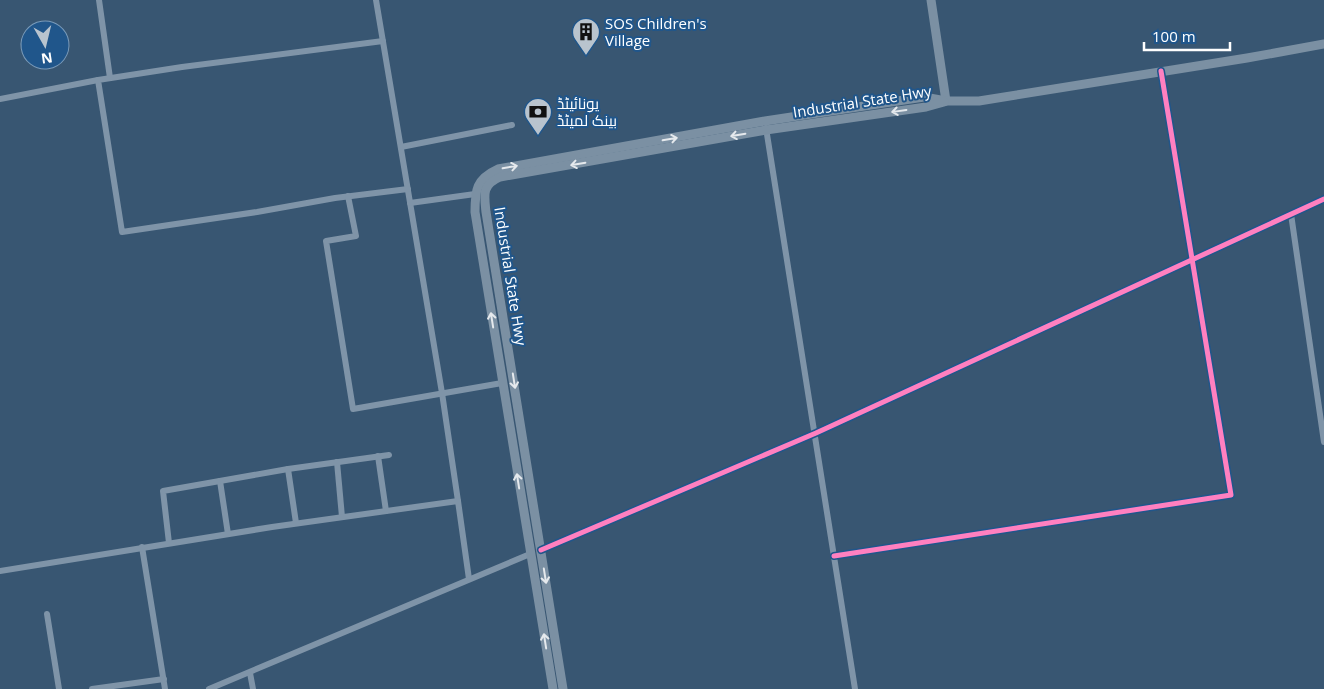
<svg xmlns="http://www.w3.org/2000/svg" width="1324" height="689" viewBox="0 0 1324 689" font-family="'Open Sans',Cairo,sans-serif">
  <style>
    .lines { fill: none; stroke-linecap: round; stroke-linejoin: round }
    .street { stroke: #7f94a8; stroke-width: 6 }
    .secondary { stroke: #7b90a3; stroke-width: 9 }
    .cycleway-casing { stroke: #20568b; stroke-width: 8 }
    .cycleway { stroke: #ff80c0; stroke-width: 5 }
    .oneway { stroke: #e5e9ed }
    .labels { text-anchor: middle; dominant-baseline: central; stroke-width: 4; stroke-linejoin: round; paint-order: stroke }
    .poi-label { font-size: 15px; fill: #fff; stroke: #20568b; text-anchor: start }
    .street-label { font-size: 15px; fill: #fff; stroke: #20568b }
  </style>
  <rect width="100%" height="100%" fill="#385672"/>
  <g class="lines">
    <g class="street">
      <polyline points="99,0 110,78"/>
      <polyline points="376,0 442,393 458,501"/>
      <polyline points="383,41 182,67 98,80 122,232 257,212 335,198 408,189"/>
      <polyline points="0,99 98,80"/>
      <polyline points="766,128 855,689"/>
      <polyline points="401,147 512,125"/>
      <polyline points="348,196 356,236 326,241 353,409 502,383"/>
      <polyline points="410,203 475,194"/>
      <polyline points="1291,214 1324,442"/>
      <polyline points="378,456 386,511"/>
      <polyline points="337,462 342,517"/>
      <polyline points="288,469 296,523"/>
      <polyline points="220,481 228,534"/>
      <polyline points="169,543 163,491 288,469 389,455"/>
      <polyline points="142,547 165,689"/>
      <polyline points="541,550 816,433 1324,199"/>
      <polyline points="834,556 1231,495 1161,71"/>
      <polyline points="0,571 272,527 458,501 469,579"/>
      <polyline points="47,614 59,689"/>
      <polyline points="250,673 253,689"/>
      <polyline points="92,689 164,679"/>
      <polyline points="209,689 530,554"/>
    </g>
    <g class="secondary">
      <polyline points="931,0 946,101"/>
      <path d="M553,689L475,212C475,190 476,179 498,169L765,121L924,97L946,101H979L1247,58L1324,44"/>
      <path d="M563,689L486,212C484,194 482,185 500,177L766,130L926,107L944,102"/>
    </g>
    <defs>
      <g id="cycleway">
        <polyline points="541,550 816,433 1324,199"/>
        <polyline points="834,556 1231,495 1161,71"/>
      </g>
    </defs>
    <use href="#cycleway" class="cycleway-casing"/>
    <use href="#cycleway" class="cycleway"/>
  </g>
  <defs><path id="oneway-shaft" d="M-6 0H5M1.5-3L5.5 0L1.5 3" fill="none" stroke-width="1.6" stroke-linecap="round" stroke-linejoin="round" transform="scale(1.25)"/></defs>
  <g class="oneway">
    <use href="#oneway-shaft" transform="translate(899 111) rotate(172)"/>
    <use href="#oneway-shaft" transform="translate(738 135) rotate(170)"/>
    <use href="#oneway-shaft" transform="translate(670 139) rotate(-10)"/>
    <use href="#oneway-shaft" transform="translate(578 164) rotate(170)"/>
    <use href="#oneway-shaft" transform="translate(510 167) rotate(-10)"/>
    <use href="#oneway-shaft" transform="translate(492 320) rotate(-99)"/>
    <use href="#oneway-shaft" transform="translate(514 381) rotate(81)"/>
    <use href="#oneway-shaft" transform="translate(518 481) rotate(-99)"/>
    <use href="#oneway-shaft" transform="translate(545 576) rotate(81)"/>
    <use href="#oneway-shaft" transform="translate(545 641) rotate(-99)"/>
  </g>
  <defs>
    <symbol id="building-pin" viewBox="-11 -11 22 30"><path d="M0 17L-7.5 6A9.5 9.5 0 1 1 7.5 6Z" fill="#b9c4ce" stroke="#20568b"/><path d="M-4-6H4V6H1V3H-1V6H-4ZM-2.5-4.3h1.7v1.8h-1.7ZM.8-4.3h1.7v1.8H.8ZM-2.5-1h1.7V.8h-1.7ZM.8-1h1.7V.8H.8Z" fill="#111"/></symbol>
    <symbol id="bank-pin" viewBox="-11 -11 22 30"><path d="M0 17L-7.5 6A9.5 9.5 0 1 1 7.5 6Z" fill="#b9c4ce" stroke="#20568b"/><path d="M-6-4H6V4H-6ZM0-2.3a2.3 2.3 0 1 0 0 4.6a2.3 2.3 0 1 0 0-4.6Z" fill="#111"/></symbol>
  </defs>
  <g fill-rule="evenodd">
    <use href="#building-pin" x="570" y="16" width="32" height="43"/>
    <use href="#bank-pin" x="522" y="96" width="32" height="43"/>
  </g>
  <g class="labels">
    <g class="poi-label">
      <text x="605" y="23">SOS Children's<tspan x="605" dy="17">Village</tspan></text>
      <text x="557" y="103">یونائیٹڈ<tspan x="557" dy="17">بینک لمیٹڈ</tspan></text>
    </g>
    <g class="street-label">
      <text transform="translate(862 101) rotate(-9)">Industrial State Hwy</text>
      <text transform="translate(511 276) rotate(81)">Industrial State Hwy</text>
    </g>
  </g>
  <g transform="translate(45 45) rotate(172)"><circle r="24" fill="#20568b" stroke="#799ab9"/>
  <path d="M0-4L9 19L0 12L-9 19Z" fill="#b9c4ce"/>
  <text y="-8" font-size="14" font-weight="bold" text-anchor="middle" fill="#ffffff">N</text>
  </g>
  <path d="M1144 42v8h86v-8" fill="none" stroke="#ffffff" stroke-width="2.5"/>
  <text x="1152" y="42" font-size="15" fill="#ffffff" stroke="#20568b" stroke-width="4" paint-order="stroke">100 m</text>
</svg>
